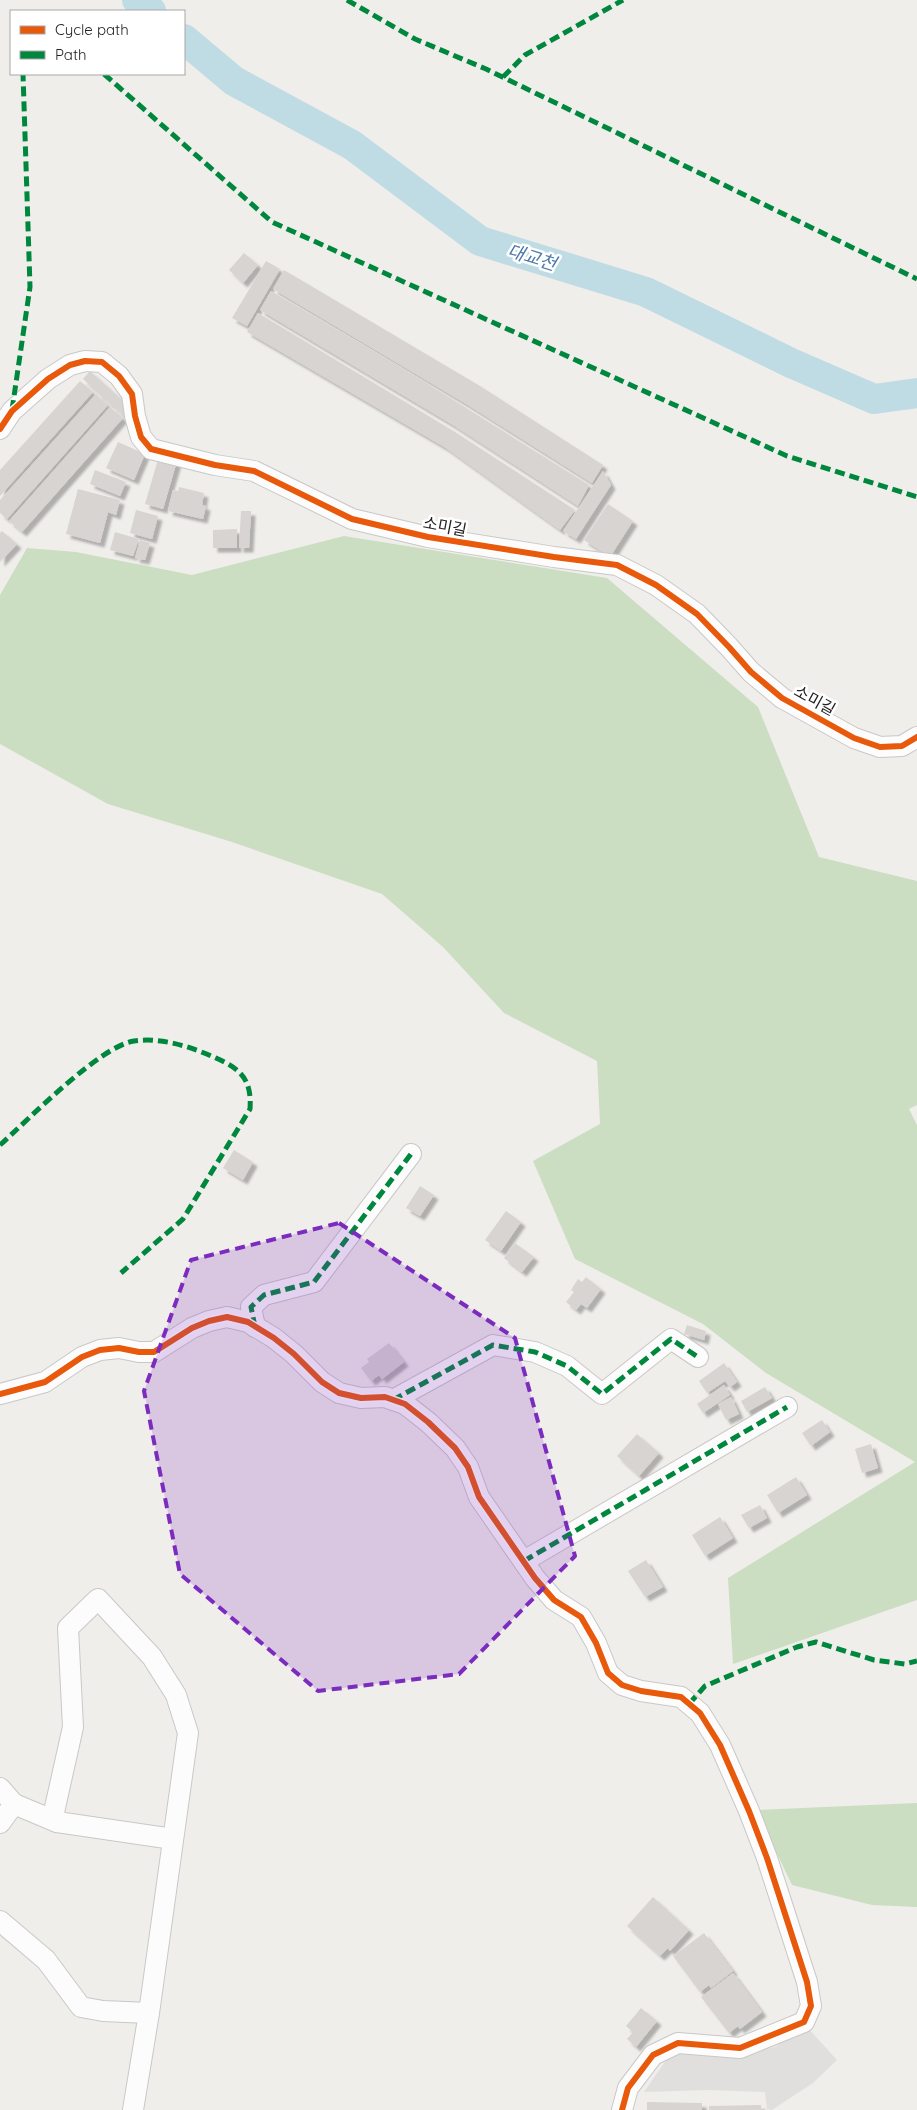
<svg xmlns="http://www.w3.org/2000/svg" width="917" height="2110" viewBox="0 0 917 2110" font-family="Quicksand,'Noto Sans KR',sans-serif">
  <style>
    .forest { fill: #cbdec1 }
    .parking { fill: #e0dfde }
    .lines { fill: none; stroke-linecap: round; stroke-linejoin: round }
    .river { stroke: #bfdbe3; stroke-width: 30 }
    .building { fill: #d7d4d2; filter: url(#shadow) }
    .minor-casing { stroke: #c9c8c7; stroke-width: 22 }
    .minor { stroke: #fdfcfc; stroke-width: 20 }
    .quiet { stroke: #00873e; stroke-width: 5; stroke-dasharray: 10 5; stroke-linecap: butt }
    .cycleway-casing { stroke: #fff; stroke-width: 9 }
    .cycleway { stroke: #e8590c; stroke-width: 6 }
    .marked { fill: #7b2cbf; fill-opacity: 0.2; stroke: #7b2cbf; stroke-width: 4; stroke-dasharray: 10 6; stroke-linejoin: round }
    .labels { text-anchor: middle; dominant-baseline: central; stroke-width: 5; stroke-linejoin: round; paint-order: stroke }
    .street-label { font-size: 16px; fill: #222; stroke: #fff }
    .water-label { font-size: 18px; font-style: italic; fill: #4a7aab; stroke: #fff }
  </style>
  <defs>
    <filter id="shadow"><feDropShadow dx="4.5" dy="4.5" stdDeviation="1" flood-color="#0004"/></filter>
  </defs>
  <rect width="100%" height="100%" fill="#f0eeeb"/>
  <g class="forest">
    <polygon points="344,536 607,578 758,707 819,857 917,881 917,1105 909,1109 917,1125 917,1600 733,1664 728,1578 915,1462 766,1373 703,1324 575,1259 533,1161 600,1124 597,1061 504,1013 443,947 382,894 232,842 108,804 0,744 0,595 27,548 76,552 192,575"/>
    <polygon points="917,1803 917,1907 872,1905 792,1885 756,1810"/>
  </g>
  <polygon class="parking" points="806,2026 837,2060 813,2083 772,2110 767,2109 765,2092 709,2090 644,2092 673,2050 738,2056 775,2047"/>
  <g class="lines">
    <g class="river">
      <polyline points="137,0 151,11"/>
      <polyline points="184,39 234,81 352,145 480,241 646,292 791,363 874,399 917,393"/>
    </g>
  </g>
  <g class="building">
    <polygon points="244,253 258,265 243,283 229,270"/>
    <polygon points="266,261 280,269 247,326 232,318"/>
    <polygon points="284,270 480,386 603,465 592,483 468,405 273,289"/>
    <polygon points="271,291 399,366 589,485 578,506 453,425 260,310"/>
    <polygon points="258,313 455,432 575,510 560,530 446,448 247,332"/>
    <polygon points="90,371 131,408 124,416 83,379"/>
    <polygon points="80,381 93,392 0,496 0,470"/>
    <polygon points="96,394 108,405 7,519 0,513 0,500"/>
    <polygon points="110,407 123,418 22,532 9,521"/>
    <polygon points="118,442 145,454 134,480 106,468"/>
    <polygon points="159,456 177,461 163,509 145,504"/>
    <polygon points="95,470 126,482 120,496 90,484"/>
    <polygon points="603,471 611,485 576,539 563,531"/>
    <polygon points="179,487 204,493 202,505 206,506 203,519 168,511 173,490 178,491"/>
    <polygon points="78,489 120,500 116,515 108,512 100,543 66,534"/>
    <polygon points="608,504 633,521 610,557 584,540"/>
    <polygon points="136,510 158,516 152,539 130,533"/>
    <polygon points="241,511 251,511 249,548 239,548"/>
    <polygon points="237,529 237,548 213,548 213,530"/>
    <polygon points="2,531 17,544 0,562 0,533"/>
    <polygon points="115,532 139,539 133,556 110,550"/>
    <polygon points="140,540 150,543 145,560 135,558"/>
    <polygon points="234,1150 253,1162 243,1180 223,1168"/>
    <polygon points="420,1186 434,1195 420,1216 406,1208"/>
    <polygon points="506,1211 521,1222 501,1251 485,1240"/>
    <polygon points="515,1243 534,1257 522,1272 504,1258"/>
    <polygon points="586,1277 601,1289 587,1308 581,1304 576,1310 566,1302 574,1292 571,1290 578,1279 582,1282"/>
    <polygon points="687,1325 706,1331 704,1340 684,1334"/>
    <polygon points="389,1343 404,1362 382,1379 379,1375 371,1381 361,1368 369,1362 367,1359"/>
    <polygon points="724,1363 737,1382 730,1387 725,1381 707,1393 699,1381"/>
    <polygon points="724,1385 730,1395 703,1413 697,1404"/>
    <polygon points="765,1387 772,1398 747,1412 741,1401"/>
    <polygon points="731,1397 739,1414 726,1420 718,1404"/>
    <polygon points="822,1420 830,1432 811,1446 802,1433"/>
    <polygon points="637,1434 659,1453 639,1476 617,1456"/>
    <polygon points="871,1444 878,1468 862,1473 855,1449"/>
    <polygon points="796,1477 807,1495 778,1513 767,1495"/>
    <polygon points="760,1505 767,1518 749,1528 741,1515"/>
    <polygon points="720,1517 733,1538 705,1556 692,1535"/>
    <polygon points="646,1560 663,1587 645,1597 628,1571"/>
    <polygon points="653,1897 689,1930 670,1951 668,1948 660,1956 627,1926"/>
    <polygon points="704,1933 733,1971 711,1988 709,1985 700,1992 673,1956"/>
    <polygon points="733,1973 762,2012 740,2029 738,2026 729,2033 701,1997"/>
    <polygon points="641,2008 657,2021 636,2047 627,2039 633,2032 626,2026"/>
    <polygon points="647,2102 702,2103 702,2110 647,2110"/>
    <polygon points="761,2105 761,2110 709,2110 709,2106"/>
  </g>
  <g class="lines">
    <defs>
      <g id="minor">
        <polyline points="0,429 12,411 48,379 70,365 85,361 102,362 119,376 132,394 135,416 141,437 151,449 215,465 254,471 352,519 428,537 554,557 617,565 656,585 697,614 729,647 751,672 782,698 854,738 880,747 902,746 917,737"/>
        <polyline points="255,1327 251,1307 264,1295 314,1282 411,1154"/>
        <polyline points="0,1394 45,1382 82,1357 100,1350 119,1348 139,1352 154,1352 192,1328 209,1321 227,1317 248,1322 274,1338 294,1354 322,1382 339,1393 361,1398 385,1397 405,1404 428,1422 455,1448 468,1467 479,1497 535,1578 554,1600 581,1617 596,1643 608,1673 622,1685 641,1691 681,1697 700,1713 720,1745 749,1811 767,1858 807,1982 811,2006 804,2022 740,2048 678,2043 653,2055 628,2088 622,2110"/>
        <polyline points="393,1400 493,1345 535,1352 567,1366 602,1394 671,1339 698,1357"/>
        <polyline points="524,1561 787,1407"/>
        <polyline points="0,1788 14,1804 0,1823"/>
        <polyline points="14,1804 57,1822"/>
        <polyline points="0,1921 46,1960 81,2007 103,2011 149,2013 188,1733 176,1695 152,1657 98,1599 68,1628 73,1727 54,1812 57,1822 173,1839"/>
        <polyline points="133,2110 149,2013"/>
      </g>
    </defs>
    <use href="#minor" class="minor-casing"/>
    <use href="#minor" class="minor"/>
    <g class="quiet">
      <polyline points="347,0 415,39 486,69 917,279"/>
      <polyline points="104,74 272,222 787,456 917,497"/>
      <polyline points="503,77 525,55 623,0"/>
      <polyline points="12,410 30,287 23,74"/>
      <path d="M0,1145C29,1119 100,1046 134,1041C162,1037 191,1047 216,1058C241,1069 252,1080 250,1109L183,1219L121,1273"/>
      <polyline points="255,1327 251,1307 264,1295 314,1282 411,1154"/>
      <polyline points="393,1400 493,1345 535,1352 567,1366 602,1394 671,1339 698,1357"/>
      <polyline points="524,1561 787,1407"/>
      <polyline points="689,1704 705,1686 797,1647 816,1642 874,1660 905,1664 917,1661"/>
    </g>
    <defs>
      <g id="cycleway">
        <polyline points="0,429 12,411 48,379 70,365 85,361 102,362 119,376 132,394 135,416 141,437 151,449 215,465 254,471 352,519 428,537 554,557 617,565 656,585 697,614 729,647 751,672 782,698 854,738 880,747 902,746 917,737"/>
        <polyline points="0,1394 45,1382 82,1357 100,1350 119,1348 139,1352 154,1352 192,1328 209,1321 227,1317 248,1322 274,1338 294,1354 322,1382 339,1393 361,1398 385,1397 405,1404 428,1422 455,1448 468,1467 479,1497 535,1578 554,1600 581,1617 596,1643 608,1673 622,1685 641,1691 681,1697 700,1713 720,1745 749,1811 767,1858 807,1982 811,2006 804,2022 740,2048 678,2043 653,2055 628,2088 622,2110"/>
      </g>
    </defs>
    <use href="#cycleway" class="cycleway-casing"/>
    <use href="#cycleway" class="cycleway"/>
  </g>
  <path class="marked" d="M339,1223L515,1338L575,1556L459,1674L318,1691L180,1574L144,1391L191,1260Z"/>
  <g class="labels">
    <g class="street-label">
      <text transform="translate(445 526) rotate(11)">소미길</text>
      <text transform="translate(815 700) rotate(29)">소미길</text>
    </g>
    <g class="water-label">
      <text transform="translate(532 257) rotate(17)">대교천</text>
    </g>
  </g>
  <rect x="10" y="10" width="175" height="65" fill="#ffffff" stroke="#a7a7a7"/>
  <rect x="20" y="26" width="25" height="8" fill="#e8590c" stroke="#a7a7a7"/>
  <text x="55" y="35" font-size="15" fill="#222222">Cycle path</text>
  <rect x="20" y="51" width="25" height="8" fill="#00873e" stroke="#a7a7a7"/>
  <text x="55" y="60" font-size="15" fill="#222222">Path</text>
</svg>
